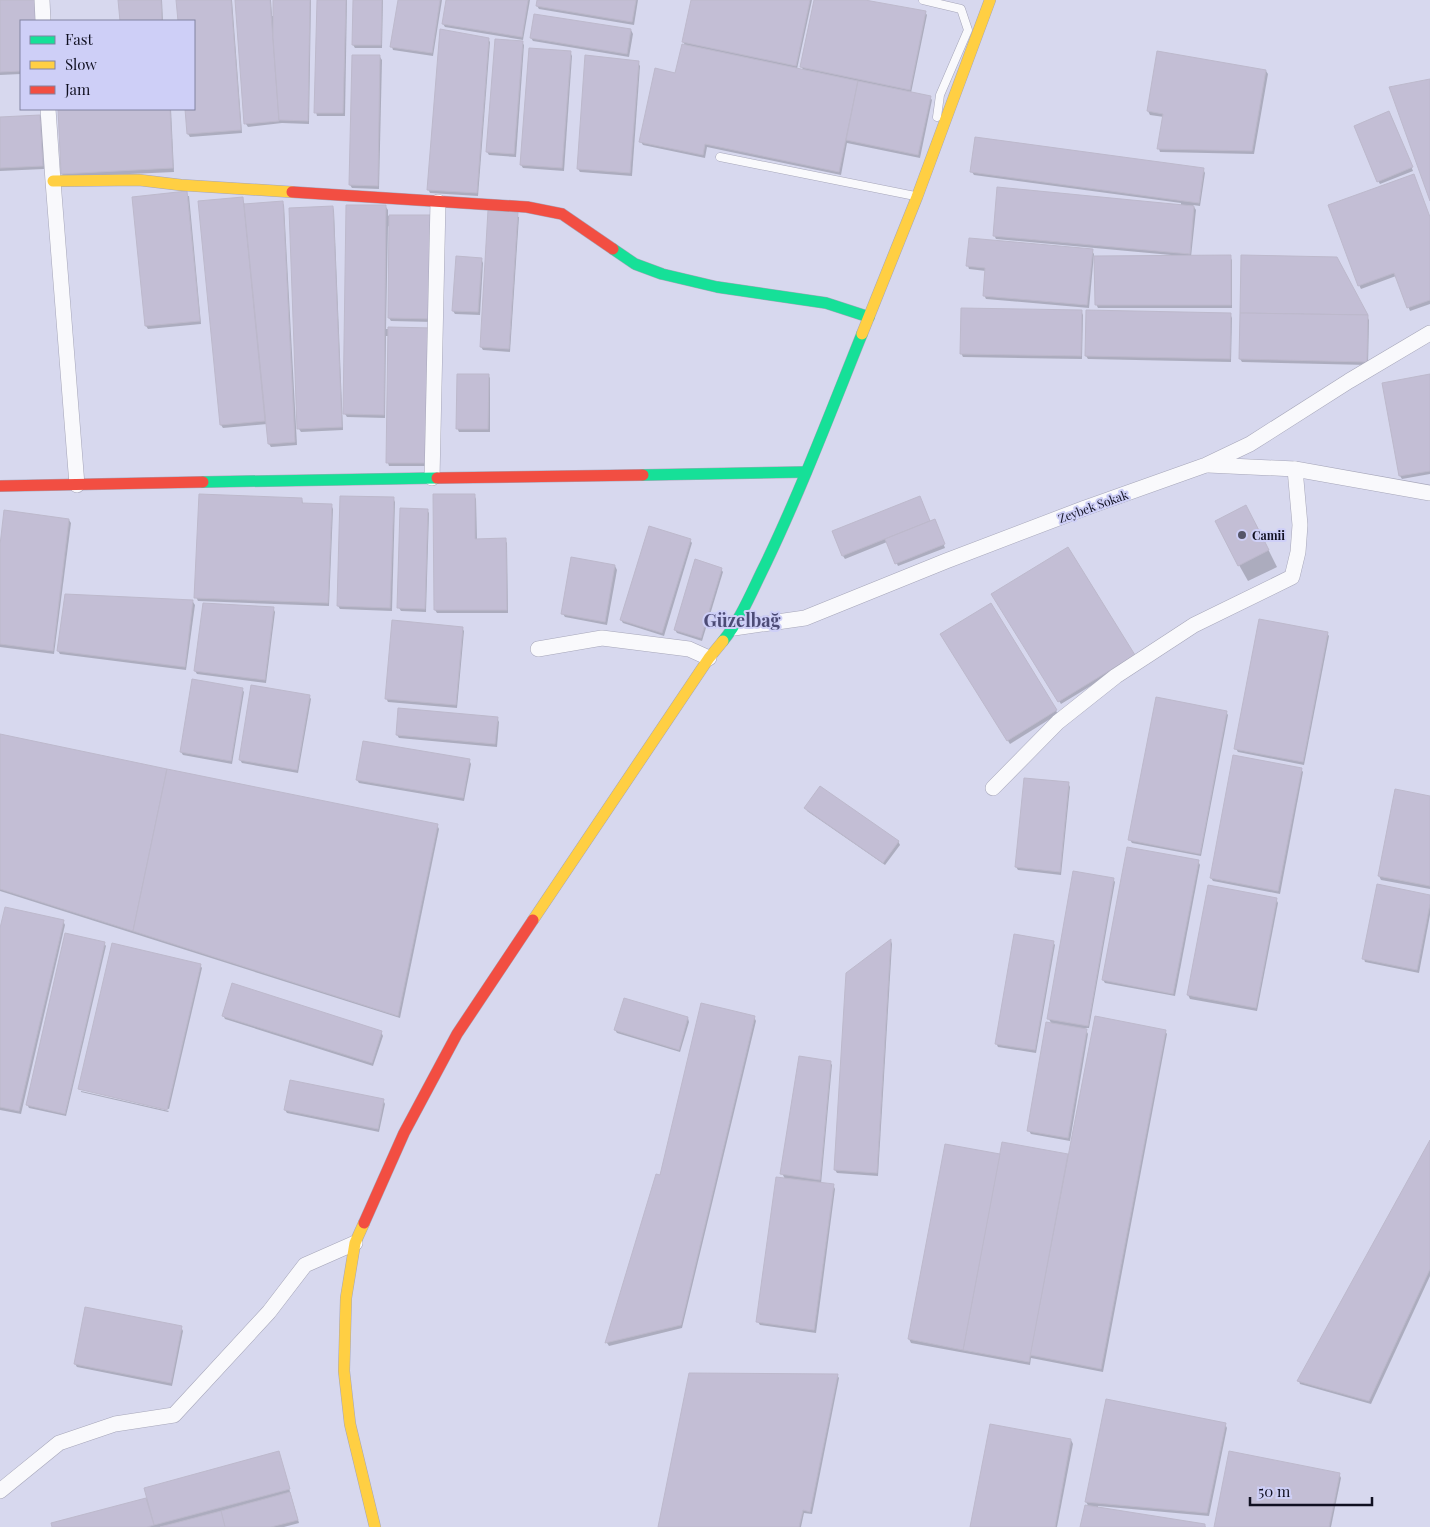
<svg xmlns="http://www.w3.org/2000/svg" width="1430" height="1527" viewBox="0 0 1430 1527" font-family="'Playfair Display',serif">
  <style>
    .shadow { fill: #0003 }
    .building { fill: #c3bed5; stroke: #bdb9cc }
    .lines { fill: none; stroke-linecap: round; stroke-linejoin: round }
    .lane-casing { stroke: #a6a6b9; stroke-width: 9 }
    .street-casing { stroke: #a6a6b9; stroke-width: 16 }
    .fast-casing { stroke: #a6a6b9; stroke-width: 12 }
    .slow-casing { stroke: #a6a6b9; stroke-width: 12 }
    .jam-casing { stroke: #a6a6b9; stroke-width: 12 }
    .lane { stroke: #f9f9fc; stroke-width: 8 }
    .street { stroke: #f9f9fc; stroke-width: 15 }
    .fast { stroke: #16e098; stroke-width: 11 }
    .slow { stroke: #ffcf43; stroke-width: 11 }
    .jam { stroke: #f24e42; stroke-width: 11 }
    .poi-dot { fill: #565669; stroke: #cecff7; stroke-width: 2 }
    .labels { text-anchor: middle; dominant-baseline: central; stroke-width: 4; stroke-linejoin: round; paint-order: stroke }
    .street-label { font-size: 12px; fill: #101021; stroke: #cecff7 }
    .poi-label { font-size: 12px; font-weight: bold; fill: #101021; stroke: #cecff7; text-anchor: start }
    .district-label { font-size: 18px; font-weight: bold; fill: #4c4b76; stroke: #cecff7 }
  </style>
  <rect width="100%" height="100%" fill="#d7d8ee"/>
  <g class="shadow">
    <polygon points="0,0 37,21 21,21 21,74 0,75"/>
    <polygon points="119,0 162,0 163,21 121,21"/>
    <polygon points="178,0 232,0 242,133 190,137 188,134 186,109 194,109 194,21 179,21"/>
    <polygon points="236,0 271,0 272,16 274,16 274,0 311,0 309,124 282,123 248,127 246,124"/>
    <polygon points="318,0 347,0 345,116 317,116 316,112"/>
    <polygon points="354,0 383,0 382,48 355,48 353,45"/>
    <polygon points="399,0 442,0 433,56 393,50 392,47"/>
    <polygon points="447,0 530,0 523,40 445,27 443,24"/>
    <polygon points="538,0 638,0 634,25 539,9 537,6"/>
    <polygon points="692,0 812,0 797,69 804,71 801,66 815,0 858,0 925,12 927,15 911,93 930,97 932,100 920,158 847,143 841,175 707,147 705,158 643,145 641,142 676,74 686,46 683,42"/>
    <polygon points="631,30 633,34 629,57 533,41 531,38"/>
    <polygon points="488,39 490,42 478,196 430,193 428,189"/>
    <polygon points="522,42 524,45 516,157 489,155 487,152"/>
    <polygon points="570,52 572,56 564,171 523,168 521,165"/>
    <polygon points="380,57 382,60 379,189 352,188 350,185"/>
    <polygon points="638,63 640,66 632,176 580,172 578,169"/>
    <polygon points="1266,71 1268,74 1254,154 1160,152 1159,149 1164,117 1150,115 1148,111"/>
    <polygon points="59,109 171,109 174,172 64,177 62,174"/>
    <polygon points="40,116 42,120 44,169 0,171 0,118"/>
    <polygon points="1391,116 1413,171 1380,184 1378,181"/>
    <polygon points="1203,169 1205,173 1200,206 1193,205 1196,210 1191,257 1230,257 1232,260 1232,308 1098,308 1096,304 1171,257 1171,255 996,239 994,235 1181,206 1181,203 974,175 972,172"/>
    <polygon points="189,196 201,324 148,329 146,326 134,198"/>
    <polygon points="242,198 245,205 282,202 284,205 297,445 271,447 269,444 267,424 223,428 221,425"/>
    <polygon points="333,207 334,211 343,430 301,432 299,429"/>
    <polygon points="386,207 388,210 388,216 433,216 434,322 391,321 389,318 390,227 388,226 386,329 432,329 433,466 389,466 388,463 389,336 386,336 385,418 347,417 345,414"/>
    <polygon points="490,212 519,217 510,352 483,350 481,347"/>
    <polygon points="1430,218 1430,304 1410,311 1396,276 1361,289 1359,285"/>
    <polygon points="1092,251 1094,254 1089,308 986,299 984,295 986,271 969,269 968,266"/>
    <polygon points="1336,258 1369,320 1368,365 1242,362 1240,359"/>
    <polygon points="481,259 483,263 480,315 455,314 453,311"/>
    <polygon points="1081,311 1083,315 1082,359 963,357 961,353"/>
    <polygon points="1230,314 1232,318 1231,362 1088,359 1086,356"/>
    <polygon points="488,375 490,378 490,432 459,432 457,428"/>
    <polygon points="1430,375 1430,474 1402,479 1400,476"/>
    <polygon points="474,495 476,499 477,540 505,540 507,543 508,613 437,613 435,610"/>
    <polygon points="393,498 395,502 392,611 340,609 338,606"/>
    <polygon points="302,499 303,504 331,505 333,509 329,606 198,601 196,597"/>
    <polygon points="922,501 930,522 936,524 945,548 898,566 887,542 845,559 843,556"/>
    <polygon points="427,510 429,513 426,612 401,611 399,608"/>
    <polygon points="69,520 71,523 54,654 0,647 0,555"/>
    <polygon points="1255,523 1277,567 1248,581 1239,565"/>
    <polygon points="690,540 692,543 664,636 623,623 621,620"/>
    <polygon points="615,566 617,570 607,625 565,617 563,614"/>
    <polygon points="721,569 723,572 702,641 677,633 675,630"/>
    <polygon points="993,594 1135,659 1061,704"/>
    <polygon points="193,602 195,605 186,670 60,654 58,651"/>
    <polygon points="990,605 1058,714 1010,744 942,635"/>
    <polygon points="273,608 275,612 266,683 197,674 195,671"/>
    <polygon points="462,628 464,631 457,708 388,702 386,698"/>
    <polygon points="1327,633 1329,636 1304,765 1238,752 1236,749"/>
    <polygon points="242,689 244,692 232,764 183,755 181,752"/>
    <polygon points="309,696 311,699 298,773 242,763 240,760"/>
    <polygon points="1226,712 1228,715 1201,856 1132,843 1130,840"/>
    <polygon points="497,718 499,722 497,747 399,738 397,735"/>
    <polygon points="0,736 437,825 439,829 400,1018 0,891"/>
    <polygon points="469,760 471,764 464,801 359,783 357,780"/>
    <polygon points="1301,769 1303,772 1280,894 1213,881 1211,878"/>
    <polygon points="1068,783 1070,787 1061,875 1018,870 1016,867"/>
    <polygon points="1430,797 1430,889 1381,880 1379,876"/>
    <polygon points="806,808 898,841 900,845 885,865 807,811"/>
    <polygon points="1198,861 1200,865 1175,996 1105,983 1103,980"/>
    <polygon points="1113,879 1115,882 1089,1028 1085,1028 1088,1034 1070,1141 1031,1134 1029,1131 1052,1024 1048,1018"/>
    <polygon points="1430,896 1430,915 1419,973 1365,962 1364,959"/>
    <polygon points="1276,899 1278,903 1257,1011 1190,999 1188,995"/>
    <polygon points="63,921 65,925 21,1114 0,1110 0,934"/>
    <polygon points="891,941 892,944 878,1176 837,1173 835,1170 847,973"/>
    <polygon points="1053,942 1055,945 1036,1053 998,1047 996,1043"/>
    <polygon points="104,943 106,946 66,1116 29,1108 27,1104"/>
    <polygon points="200,965 202,968 169,1109 80,1088 80,1090 79,1089"/>
    <polygon points="223,1015 381,1032 383,1036 373,1066 225,1019"/>
    <polygon points="754,1017 756,1021 682,1328 609,1346 607,1343 657,1175 661,1176"/>
    <polygon points="688,1018 689,1022 680,1052 617,1033 615,1030"/>
    <polygon points="1165,1031 1167,1034 1103,1372 1031,1358 1030,1365 911,1343 909,1339 1001,1155 1003,1143 1069,1156"/>
    <polygon points="830,1062 832,1065 821,1184 833,1185 835,1189 816,1333 760,1325 758,1322 785,1179 782,1173"/>
    <polygon points="81,1091 169,1111 168,1112 81,1092"/>
    <polygon points="383,1100 385,1104 379,1132 287,1113 285,1110"/>
    <polygon points="1430,1143 1430,1276 1371,1404 1300,1384 1299,1381"/>
    <polygon points="181,1327 183,1331 172,1386 77,1367 75,1364"/>
    <polygon points="837,1375 839,1378 812,1514 804,1513 801,1527 659,1527"/>
    <polygon points="1225,1424 1227,1428 1209,1516 1098,1506 1098,1508 1204,1525 1206,1527 1082,1527 1089,1507 1086,1502"/>
    <polygon points="1071,1440 1073,1444 1057,1527 972,1527"/>
    <polygon points="279,1453 299,1523 284,1527 53,1527 52,1524 148,1499"/>
    <polygon points="1339,1474 1341,1478 1331,1527 1215,1527"/>
  </g>
  <g class="building">
    <polygon points="0,0 35,0 36,21 21,21 21,71 0,72"/>
    <polygon points="118,0 161,0 162,21 120,21"/>
    <polygon points="176,0 231,0 241,130 187,134 185,109 194,109 194,21 178,21"/>
    <polygon points="235,0 270,0 279,121 244,124"/>
    <polygon points="273,0 310,0 308,121 279,120 273,38"/>
    <polygon points="317,0 346,0 343,113 314,113"/>
    <polygon points="353,0 382,0 381,45 352,45"/>
    <polygon points="398,0 440,0 432,53 390,47"/>
    <polygon points="446,0 528,0 522,37 442,24"/>
    <polygon points="537,0 636,0 632,22 536,6"/>
    <polygon points="691,0 810,0 796,66 682,42"/>
    <polygon points="814,0 865,0 926,11 910,90 800,67"/>
    <polygon points="534,14 631,29 627,54 530,38"/>
    <polygon points="440,29 489,38 477,193 427,190"/>
    <polygon points="495,39 523,41 514,154 486,152"/>
    <polygon points="682,44 858,81 839,172 705,144 703,155 639,142 655,68 675,73"/>
    <polygon points="529,48 571,51 562,168 520,165"/>
    <polygon points="1157,51 1266,70 1252,151 1157,149 1163,114 1147,111"/>
    <polygon points="352,55 380,55 378,186 349,185"/>
    <polygon points="585,55 639,61 630,173 577,169"/>
    <polygon points="1430,79 1430,201 1389,87"/>
    <polygon points="858,81 931,96 918,155 846,140"/>
    <polygon points="58,109 170,109 173,168 61,174"/>
    <polygon points="1389,111 1413,167 1377,182 1354,126"/>
    <polygon points="40,115 43,166 0,168 0,117"/>
    <polygon points="975,137 1204,168 1199,203 970,172"/>
    <polygon points="1414,174 1430,217 1430,300 1407,308 1394,273 1358,286 1328,205"/>
    <polygon points="997,187 1194,206 1190,254 993,236"/>
    <polygon points="187,191 200,321 145,326 132,197"/>
    <polygon points="243,197 265,421 220,425 198,201"/>
    <polygon points="283,201 295,442 268,444 244,204"/>
    <polygon points="346,205 386,205 384,415 343,414"/>
    <polygon points="333,206 342,427 297,429 289,208"/>
    <polygon points="488,210 518,212 509,349 480,347"/>
    <polygon points="389,215 434,215 433,319 388,318"/>
    <polygon points="969,238 1093,249 1087,305 983,296 985,268 966,266"/>
    <polygon points="1231,255 1231,305 1095,305 1094,256"/>
    <polygon points="1241,255 1337,257 1368,315 1240,313"/>
    <polygon points="456,256 482,258 478,312 452,311"/>
    <polygon points="961,308 1082,310 1081,356 960,354"/>
    <polygon points="1086,310 1231,313 1230,359 1085,356"/>
    <polygon points="1240,313 1368,315 1367,362 1239,359"/>
    <polygon points="388,327 433,328 431,463 386,463"/>
    <polygon points="457,374 489,374 488,429 456,429"/>
    <polygon points="1430,374 1430,471 1399,476 1382,383"/>
    <polygon points="199,494 302,498 302,503 332,504 328,603 194,598"/>
    <polygon points="433,494 475,494 475,539 506,538 507,610 434,610"/>
    <polygon points="340,496 394,497 390,608 337,606"/>
    <polygon points="920,496 930,521 842,556 832,531"/>
    <polygon points="1246,505 1269,550 1238,566 1215,521"/>
    <polygon points="400,508 428,509 425,609 397,608"/>
    <polygon points="4,510 69,519 53,651 0,644 0,545"/>
    <polygon points="935,519 945,544 895,564 885,539"/>
    <polygon points="649,526 691,539 662,633 620,620"/>
    <polygon points="1068,547 1135,655 1058,702 991,594"/>
    <polygon points="571,557 615,565 605,622 561,614"/>
    <polygon points="695,559 722,568 701,638 674,630"/>
    <polygon points="65,594 193,600 185,667 57,651"/>
    <polygon points="203,603 274,607 265,680 194,671"/>
    <polygon points="991,603 1057,710 1007,741 940,634"/>
    <polygon points="1259,619 1328,632 1303,762 1234,749"/>
    <polygon points="392,620 463,627 456,705 385,699"/>
    <polygon points="192,679 243,688 231,761 180,752"/>
    <polygon points="251,685 310,695 297,770 239,760"/>
    <polygon points="1156,697 1227,711 1200,854 1128,840"/>
    <polygon points="398,708 498,717 495,744 396,735"/>
    <polygon points="0,734 167,769 133,931 0,889"/>
    <polygon points="363,741 470,759 463,798 356,780"/>
    <polygon points="1233,755 1302,768 1278,891 1210,878"/>
    <polygon points="167,769 438,824 398,1016 133,931"/>
    <polygon points="1024,778 1069,782 1060,872 1015,867"/>
    <polygon points="820,786 899,841 883,863 804,808"/>
    <polygon points="1395,789 1430,796 1430,886 1378,876"/>
    <polygon points="1127,847 1199,860 1173,994 1102,980"/>
    <polygon points="1073,871 1114,878 1088,1026 1047,1019"/>
    <polygon points="1377,884 1430,895 1430,904 1417,970 1362,959"/>
    <polygon points="1208,885 1277,898 1256,1008 1187,995"/>
    <polygon points="5,907 64,920 19,1111 0,1107 0,928"/>
    <polygon points="65,933 105,942 65,1114 26,1105"/>
    <polygon points="1014,934 1054,941 1035,1050 995,1044"/>
    <polygon points="891,939 877,1173 834,1170 846,973"/>
    <polygon points="112,943 201,964 167,1110 78,1089"/>
    <polygon points="232,983 382,1031 372,1063 222,1016"/>
    <polygon points="624,998 688,1017 679,1050 614,1030"/>
    <polygon points="701,1003 755,1016 681,1325 605,1343 656,1174 660,1175"/>
    <polygon points="1095,1016 1166,1030 1101,1369 1030,1355"/>
    <polygon points="1046,1022 1087,1029 1068,1138 1027,1131"/>
    <polygon points="799,1056 831,1061 820,1180 780,1174"/>
    <polygon points="290,1080 384,1099 378,1129 284,1110"/>
    <polygon points="1430,1140 1430,1269 1369,1401 1297,1381"/>
    <polygon points="1002,1142 1068,1154 1029,1362 963,1350"/>
    <polygon points="945,1144 1000,1154 963,1350 908,1339"/>
    <polygon points="776,1177 834,1184 814,1330 756,1322"/>
    <polygon points="85,1307 182,1326 171,1383 74,1364"/>
    <polygon points="689,1373 838,1374 810,1512 803,1510 799,1527 658,1527"/>
    <polygon points="1106,1399 1226,1423 1207,1513 1085,1502"/>
    <polygon points="990,1424 1071,1439 1055,1527 970,1527"/>
    <polygon points="279,1451 290,1489 154,1525 144,1488"/>
    <polygon points="1229,1451 1340,1473 1329,1527 1214,1527"/>
    <polygon points="290,1492 298,1520 271,1527 225,1527 221,1511"/>
    <polygon points="146,1498 154,1525 147,1527 52,1527 51,1523"/>
    <polygon points="1085,1505 1205,1524 1205,1527 1080,1527"/>
    <polygon points="221,1511 225,1527 160,1527"/>
  </g>
  <g class="lines">
    <defs>
      <g id="lane">
        <polyline points="923,0 961,9 968,30 940,95 937,117"/>
        <polyline points="720,157 915,196"/>
      </g>
      <g id="street">
        <polyline points="42,0 43,21"/>
        <polyline points="48,109 53,181 77,485"/>
        <polyline points="1208,465 1295,469 1430,493"/>
        <polyline points="432,478 438,202"/>
        <polyline points="734,628 805,618 946,561 1085,508 1206,465 1250,444 1349,381 1430,333"/>
        <polyline points="538,649 602,638 689,649 709,658"/>
        <polyline points="993,788 1058,722 1116,676 1194,625 1292,577 1298,552 1300,525 1295,469"/>
        <polyline points="0,1491 59,1443 115,1424 174,1415 269,1312 305,1265 355,1243"/>
      </g>
      <g id="fast">
        <polyline points="613,249 635,264 662,274 717,287 826,303 869,317"/>
        <polyline points="643,475 806,472"/>
        <polyline points="203,482 437,478"/>
        <path d="M723,641C741,619 752,591 765,565C801,490 831,411 862,334"/>
      </g>
      <g id="slow">
        <polyline points="53,181 139,180 181,185 292,192"/>
        <polyline points="862,334 917,197 990,0"/>
        <polyline points="533,920 709,658 723,641"/>
        <polyline points="364,1223 355,1243 346,1298 344,1371 350,1424 375,1527"/>
      </g>
      <g id="jam">
        <polyline points="292,192 527,207 562,214 613,249"/>
        <polyline points="437,478 643,475"/>
        <polyline points="0,486 203,482"/>
        <polyline points="364,1223 404,1133 457,1034 533,920"/>
      </g>
    </defs>
    <use href="#lane" class="lane-casing"/>
    <use href="#street" class="street-casing"/>
    <use href="#fast" class="fast-casing"/>
    <use href="#slow" class="slow-casing"/>
    <use href="#jam" class="jam-casing"/>
    <use href="#lane" class="lane"/>
    <use href="#street" class="street"/>
    <use href="#fast" class="fast"/>
    <use href="#slow" class="slow"/>
    <use href="#jam" class="jam"/>
  </g>
  <circle class="poi-dot" cx="1242" cy="535" r="5"/>
  <g class="labels">
    <g class="street-label">
      <text transform="translate(1093 506) rotate(-20)">Zeybek Sokak</text>
    </g>
    <g class="poi-label">
      <text x="1252" y="535">Camii</text>
    </g>
    <g class="district-label">
      <text x="742" y="620">Güzelbağ</text>
    </g>
  </g>
  <rect x="20" y="20" width="175" height="90" fill="#cecff7" stroke="#8283a1"/>
  <rect x="30" y="36" width="25" height="8" fill="#16e098" stroke="#8283a1"/>
  <text x="65" y="45" font-size="15" fill="#101021">Fast</text>
  <rect x="30" y="61" width="25" height="8" fill="#ffcf43" stroke="#8283a1"/>
  <text x="65" y="70" font-size="15" fill="#101021">Slow</text>
  <rect x="30" y="86" width="25" height="8" fill="#f24e42" stroke="#8283a1"/>
  <text x="65" y="95" font-size="15" fill="#101021">Jam</text>
  <path d="M1250 1497v8h122v-8" fill="none" stroke="#101021" stroke-width="2.5"/>
  <text x="1258" y="1497" font-size="15" fill="#101021" stroke="#cecff7" stroke-width="4" paint-order="stroke">50 m</text>
</svg>
